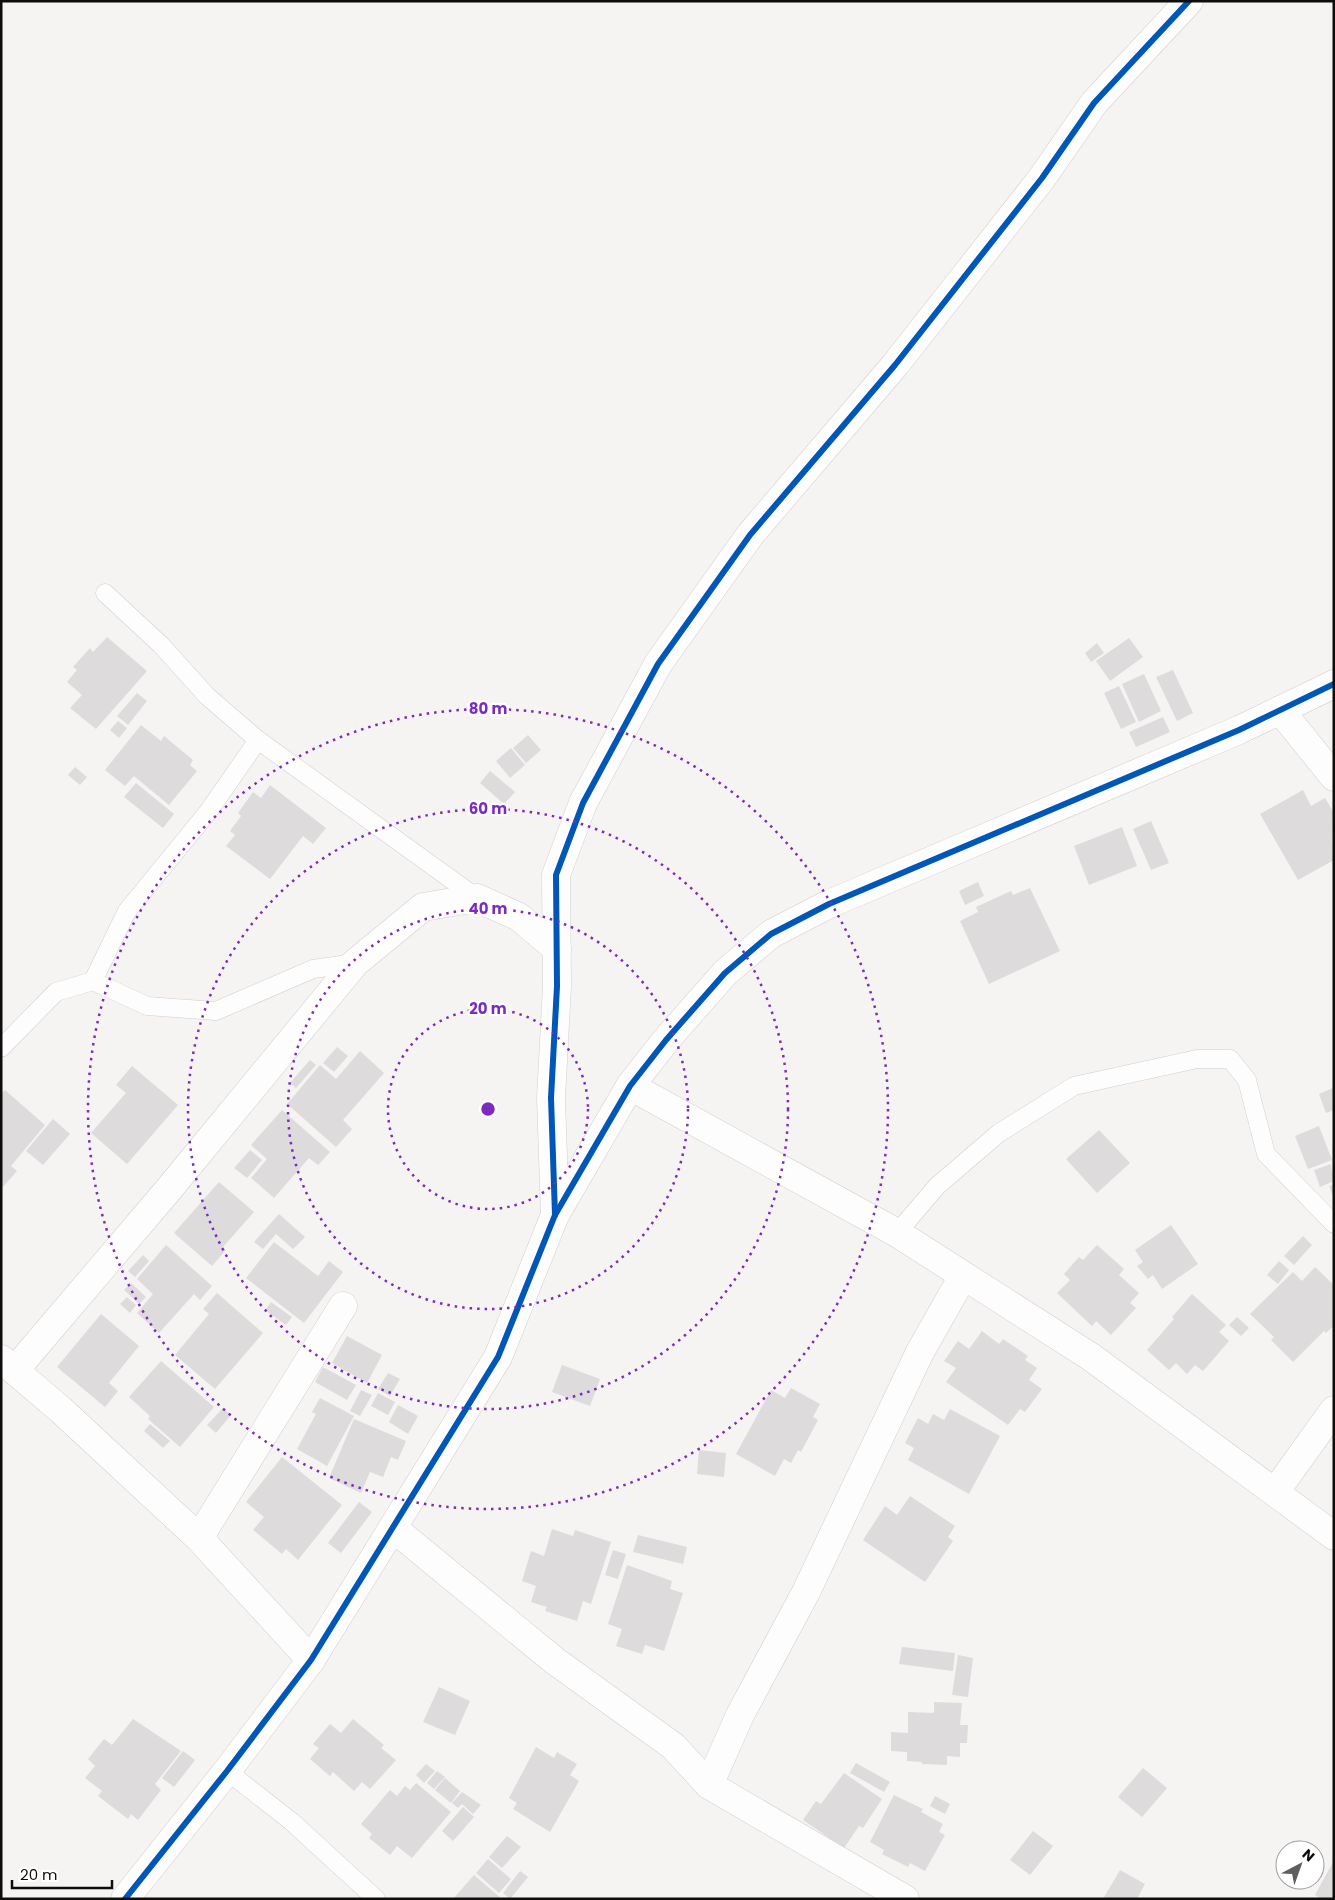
<svg xmlns="http://www.w3.org/2000/svg" width="1335" height="1900" viewBox="0 0 1335 1900" font-family="Poppins,sans-serif">
  <style>
    .building { fill: #dddbdb }
    .lines { fill: none; stroke-linecap: round; stroke-linejoin: round }
    .service-casing { stroke: #d0cfce; stroke-width: 19 }
    .minor-casing { stroke: #d0cfce; stroke-width: 29 }
    .service { stroke: #fefdfd; stroke-width: 18 }
    .minor { stroke: #fefdfd; stroke-width: 28 }
    .cycleway-casing { stroke: #fff; stroke-width: 9 }
    .cycleway { stroke: #0057b8; stroke-width: 6 }
    .ring { fill: none; stroke: #7b2cbf; stroke-width: 2.5; stroke-dasharray: 2.5 5 }
    .centre { fill: #7b2cbf; stroke: #fff; stroke-width: 2.5 }
    .ring-label { font-size: 15px; text-anchor: middle; font-weight: bold; fill: #7b2cbf; stroke: #fff; stroke-width: 4.5; stroke-linejoin: round; paint-order: stroke }
  </style>
  <rect width="100%" height="100%" fill="#f6f4f3"/>
  <g class="building">
    <polygon points="107,637 147,671 96,729 70,708 82,695 67,682 77,670 73,667 90,648 93,652"/>
    <polygon points="1129,638 1143,657 1110,681 1096,661"/>
    <polygon points="1097,643 1104,653 1091,662 1085,653"/>
    <polygon points="1173,670 1193,713 1177,721 1156,677"/>
    <polygon points="1144,674 1161,711 1139,722 1122,684"/>
    <polygon points="1119,686 1136,722 1121,729 1104,693"/>
    <polygon points="137,693 147,701 128,725 117,716"/>
    <polygon points="1163,717 1170,732 1136,747 1129,732"/>
    <polygon points="118,721 127,728 119,738 110,730"/>
    <polygon points="141,725 161,741 164,736 193,760 190,765 197,771 169,805 134,776 125,786 105,770"/>
    <polygon points="528,735 541,750 526,763 513,748"/>
    <polygon points="511,748 525,765 510,778 496,761"/>
    <polygon points="75,767 87,777 80,785 68,775"/>
    <polygon points="490,771 515,792 504,804 480,783"/>
    <polygon points="136,783 174,814 163,828 124,797"/>
    <polygon points="270,785 326,828 313,844 303,836 270,879 226,846 235,835 230,831 241,816 238,813 253,792 261,798"/>
    <polygon points="1303,790 1311,806 1325,798 1334,813 1332,837 1334,860 1298,880 1260,814"/>
    <polygon points="1151,821 1169,863 1151,870 1133,829"/>
    <polygon points="1122,827 1137,866 1089,885 1074,846"/>
    <polygon points="978,882 984,896 965,905 959,891"/>
    <polygon points="1030,888 1060,951 989,984 960,921 978,912 976,907 1011,891 1013,895"/>
    <polygon points="337,1047 348,1056 334,1072 323,1063"/>
    <polygon points="360,1051 384,1073 343,1120 352,1129 336,1147 287,1104 320,1065 336,1079"/>
    <polygon points="310,1060 316,1065 296,1088 290,1083"/>
    <polygon points="132,1066 178,1105 127,1164 91,1133 126,1093 116,1085"/>
    <polygon points="1333,1088 1334,1110 1326,1113 1319,1094"/>
    <polygon points="5,1090 45,1125 11,1166 17,1171 2,1188 1,1094"/>
    <polygon points="282,1110 330,1152 318,1165 309,1158 274,1198 251,1178 267,1159 251,1145"/>
    <polygon points="53,1119 70,1134 43,1165 26,1151"/>
    <polygon points="1319,1126 1332,1160 1308,1169 1295,1136"/>
    <polygon points="1099,1130 1130,1163 1097,1193 1066,1159"/>
    <polygon points="250,1150 262,1160 247,1178 234,1168"/>
    <polygon points="1331,1164 1334,1181 1320,1187 1314,1170"/>
    <polygon points="219,1182 254,1212 223,1247 226,1250 212,1266 174,1233"/>
    <polygon points="1334,1184 1334,1198 1329,1186"/>
    <polygon points="279,1214 305,1237 293,1249 276,1234 263,1249 254,1242"/>
    <polygon points="1171,1225 1198,1264 1162,1289 1153,1275 1148,1279 1137,1266 1143,1262 1135,1250"/>
    <polygon points="1303,1236 1312,1245 1294,1265 1284,1256"/>
    <polygon points="274,1242 318,1276 329,1261 343,1272 304,1323 246,1278"/>
    <polygon points="166,1245 212,1286 200,1300 194,1294 159,1333 137,1313 153,1294 137,1279"/>
    <polygon points="1097,1245 1124,1269 1119,1275 1139,1293 1130,1303 1136,1308 1111,1335 1096,1321 1092,1326 1057,1293 1070,1280 1064,1274 1079,1257 1083,1260"/>
    <polygon points="143,1255 149,1261 135,1277 128,1271"/>
    <polygon points="1279,1261 1289,1270 1278,1284 1267,1275"/>
    <polygon points="1315,1267 1334,1285 1334,1326 1326,1333 1324,1331 1293,1362 1271,1340 1274,1337 1250,1314 1293,1272 1302,1281"/>
    <polygon points="131,1283 146,1297 139,1304 124,1290"/>
    <polygon points="217,1293 263,1333 215,1389 175,1355 209,1314 203,1309"/>
    <polygon points="1192,1294 1226,1325 1219,1332 1229,1341 1203,1371 1195,1365 1187,1374 1176,1363 1169,1370 1147,1350 1174,1319 1172,1317"/>
    <polygon points="127,1297 136,1305 130,1313 120,1304"/>
    <polygon points="271,1302 292,1317 286,1325 265,1310"/>
    <polygon points="101,1314 139,1346 109,1383 118,1391 105,1407 57,1367"/>
    <polygon points="1237,1317 1249,1328 1241,1336 1229,1325"/>
    <polygon points="982,1331 999,1344 1003,1339 1028,1356 1025,1360 1037,1368 1029,1380 1042,1389 1025,1412 1020,1409 1008,1425 946,1382 956,1368 944,1361 958,1341 969,1349"/>
    <polygon points="347,1336 382,1355 367,1383 332,1363"/>
    <polygon points="161,1361 214,1407 180,1447 148,1419 150,1416 129,1397"/>
    <polygon points="562,1365 600,1379 590,1406 552,1392"/>
    <polygon points="323,1367 356,1385 347,1400 315,1382"/>
    <polygon points="388,1373 400,1379 390,1396 378,1389"/>
    <polygon points="791,1388 820,1404 813,1417 818,1420 801,1452 798,1450 791,1463 784,1459 775,1476 736,1454 771,1390 785,1398"/>
    <polygon points="361,1390 372,1395 360,1416 350,1411"/>
    <polygon points="378,1393 395,1402 388,1415 371,1406"/>
    <polygon points="320,1398 354,1416 327,1466 297,1449 316,1414 312,1412"/>
    <polygon points="398,1405 418,1416 408,1434 389,1422"/>
    <polygon points="223,1408 231,1415 216,1433 207,1425"/>
    <polygon points="950,1409 1000,1436 969,1494 908,1460 914,1448 905,1443 918,1418 928,1424 933,1414 944,1420"/>
    <polygon points="354,1419 406,1441 398,1460 391,1457 383,1477 370,1472 361,1493 329,1478"/>
    <polygon points="150,1424 170,1441 163,1448 144,1431"/>
    <polygon points="699,1450 726,1453 724,1477 697,1474"/>
    <polygon points="282,1457 342,1505 298,1560 286,1549 282,1554 253,1530 264,1517 246,1502"/>
    <polygon points="910,1496 955,1526 948,1537 953,1541 925,1582 863,1540 885,1506 897,1515"/>
    <polygon points="359,1502 372,1512 341,1553 328,1543"/>
    <polygon points="552,1529 573,1536 575,1530 611,1542 591,1604 583,1601 577,1621 545,1611 547,1607 531,1602 536,1586 522,1581 531,1551 544,1556"/>
    <polygon points="638,1535 687,1547 683,1564 633,1552"/>
    <polygon points="613,1550 626,1554 618,1579 605,1575"/>
    <polygon points="627,1565 672,1581 670,1589 683,1593 664,1651 645,1645 642,1654 616,1646 622,1629 608,1624"/>
    <polygon points="902,1647 955,1653 953,1671 899,1664"/>
    <polygon points="958,1655 973,1658 968,1697 952,1695"/>
    <polygon points="439,1687 470,1701 455,1735 423,1722"/>
    <polygon points="934,1702 962,1703 960,1725 968,1725 967,1743 960,1743 960,1757 947,1756 947,1765 922,1764 922,1762 907,1761 907,1752 891,1751 891,1732 908,1733 908,1712 934,1713"/>
    <polygon points="133,1719 181,1751 155,1784 161,1790 138,1820 131,1814 128,1819 98,1796 102,1791 85,1778 95,1766 88,1759 104,1739 112,1745"/>
    <polygon points="353,1719 384,1745 381,1748 396,1760 370,1789 362,1782 354,1791 333,1772 330,1776 310,1759 319,1748 313,1744 330,1724 341,1733"/>
    <polygon points="536,1747 554,1758 557,1752 577,1764 570,1775 579,1781 550,1832 513,1809 517,1803 509,1798"/>
    <polygon points="183,1751 195,1760 174,1787 162,1778"/>
    <polygon points="856,1763 890,1782 884,1792 850,1773"/>
    <polygon points="426,1764 435,1771 424,1783 416,1775"/>
    <polygon points="1143,1768 1167,1788 1142,1817 1118,1797"/>
    <polygon points="437,1771 445,1777 434,1789 427,1783"/>
    <polygon points="844,1773 882,1799 863,1828 859,1826 844,1848 803,1820 816,1801 821,1804"/>
    <polygon points="445,1778 460,1791 451,1803 435,1790"/>
    <polygon points="416,1783 451,1812 412,1858 397,1846 390,1855 369,1838 372,1834 361,1824 390,1790 397,1796 405,1786 410,1790"/>
    <polygon points="462,1792 481,1805 473,1814 462,1804 458,1808 452,1803"/>
    <polygon points="894,1795 923,1809 921,1812 943,1824 939,1832 945,1835 925,1871 910,1863 908,1867 882,1854 884,1850 870,1842"/>
    <polygon points="935,1796 950,1804 945,1814 930,1806"/>
    <polygon points="463,1807 474,1817 453,1841 442,1831"/>
    <polygon points="1033,1831 1053,1846 1030,1875 1010,1860"/>
    <polygon points="507,1836 521,1847 502,1868 489,1857"/>
    <polygon points="488,1859 511,1879 499,1893 476,1873"/>
    <polygon points="1334,1860 1334,1899 1321,1899 1315,1895"/>
    <polygon points="1120,1870 1145,1884 1137,1899 1103,1899"/>
    <polygon points="520,1871 528,1877 510,1899 503,1893"/>
    <polygon points="474,1875 502,1899 453,1899"/>
  </g>
  <g class="lines">
    <defs>
      <g id="service">
        <polyline points="105,593 161,645 207,696 258,740 477,898"/>
        <polyline points="93,981 127,911 208,812 258,740"/>
        <polyline points="1,1048 56,992 93,981 147,1006 216,1011 313,969 355,963"/>
        <polyline points="897,1233 937,1186 999,1133 1074,1086 1197,1059 1230,1059 1247,1080 1266,1154 1334,1224"/>
        <polyline points="227,1771 292,1822 376,1899"/>
      </g>
      <g id="minor">
        <polyline points="1280,710 1334,777"/>
        <polyline points="630,1086 897,1233 1091,1357 1334,1536"/>
        <polyline points="555,1215 551,1098 557,986 556,875 583,803 658,664 750,535 895,365 1042,178 1094,103 1189,1"/>
        <polyline points="1,1359 61,1410 199,1538 311,1660"/>
        <polyline points="15,1370 169,1189 355,963 423,907 477,898 519,917 557,949"/>
        <polyline points="1275,1492 1334,1410"/>
        <polyline points="393,1528 555,1661 673,1746 709,1785 905,1899"/>
        <polyline points="199,1538 343,1306"/>
        <polyline points="709,1785 740,1715 806,1592 920,1352 963,1276"/>
        <polyline points="125,1899 227,1771 311,1660 498,1357 555,1215 630,1086 666,1040 725,973 771,934 829,904 1239,730 1334,684"/>
      </g>
    </defs>
    <use href="#service" class="service-casing"/>
    <use href="#minor" class="minor-casing"/>
    <use href="#service" class="service"/>
    <use href="#minor" class="minor"/>
    <defs>
      <g id="cycleway">
        <polyline points="555,1215 551,1098 557,986 556,875 583,803 658,664 750,535 895,365 1042,178 1094,103 1189,1"/>
        <polyline points="125,1899 227,1771 311,1660 498,1357 555,1215 630,1086 666,1040 725,973 771,934 829,904 1239,730 1334,684"/>
      </g>
    </defs>
    <use href="#cycleway" class="cycleway-casing"/>
    <use href="#cycleway" class="cycleway"/>
  </g>
  <g class="ring">
    <circle cx="488" cy="1109" r="100"/>
    <circle cx="488" cy="1109" r="200"/>
    <circle cx="488" cy="1109" r="300"/>
    <circle cx="488" cy="1109" r="400"/>
  </g>
  <circle cx="488" cy="1109" r="8" class="centre"/>
  <g class="ring-label">
    <text x="488" y="714">80 m</text>
    <text x="488" y="814">60 m</text>
    <text x="488" y="914">40 m</text>
    <text x="488" y="1014">20 m</text>
  </g>
  <rect width="1335" height="1900" fill="none" stroke="#0e0d0c" stroke-width="5"/>
  <g transform="translate(1300 1865) rotate(41)"><circle r="24" fill="#ffffff" stroke="#9f9e9e"/>
  <path d="M0-4L9 19L0 12L-9 19Z" fill="#5f5e5d"/>
  <text y="-8" font-size="14" font-weight="bold" text-anchor="middle" fill="#0e0d0c">N</text>
  </g>
  <path d="M12 1880v8h100v-8" fill="none" stroke="#0e0d0c" stroke-width="2.5"/>
  <text x="20" y="1880" font-size="15" fill="#0e0d0c" stroke="#ffffff" stroke-width="4" paint-order="stroke">20 m</text>
</svg>
